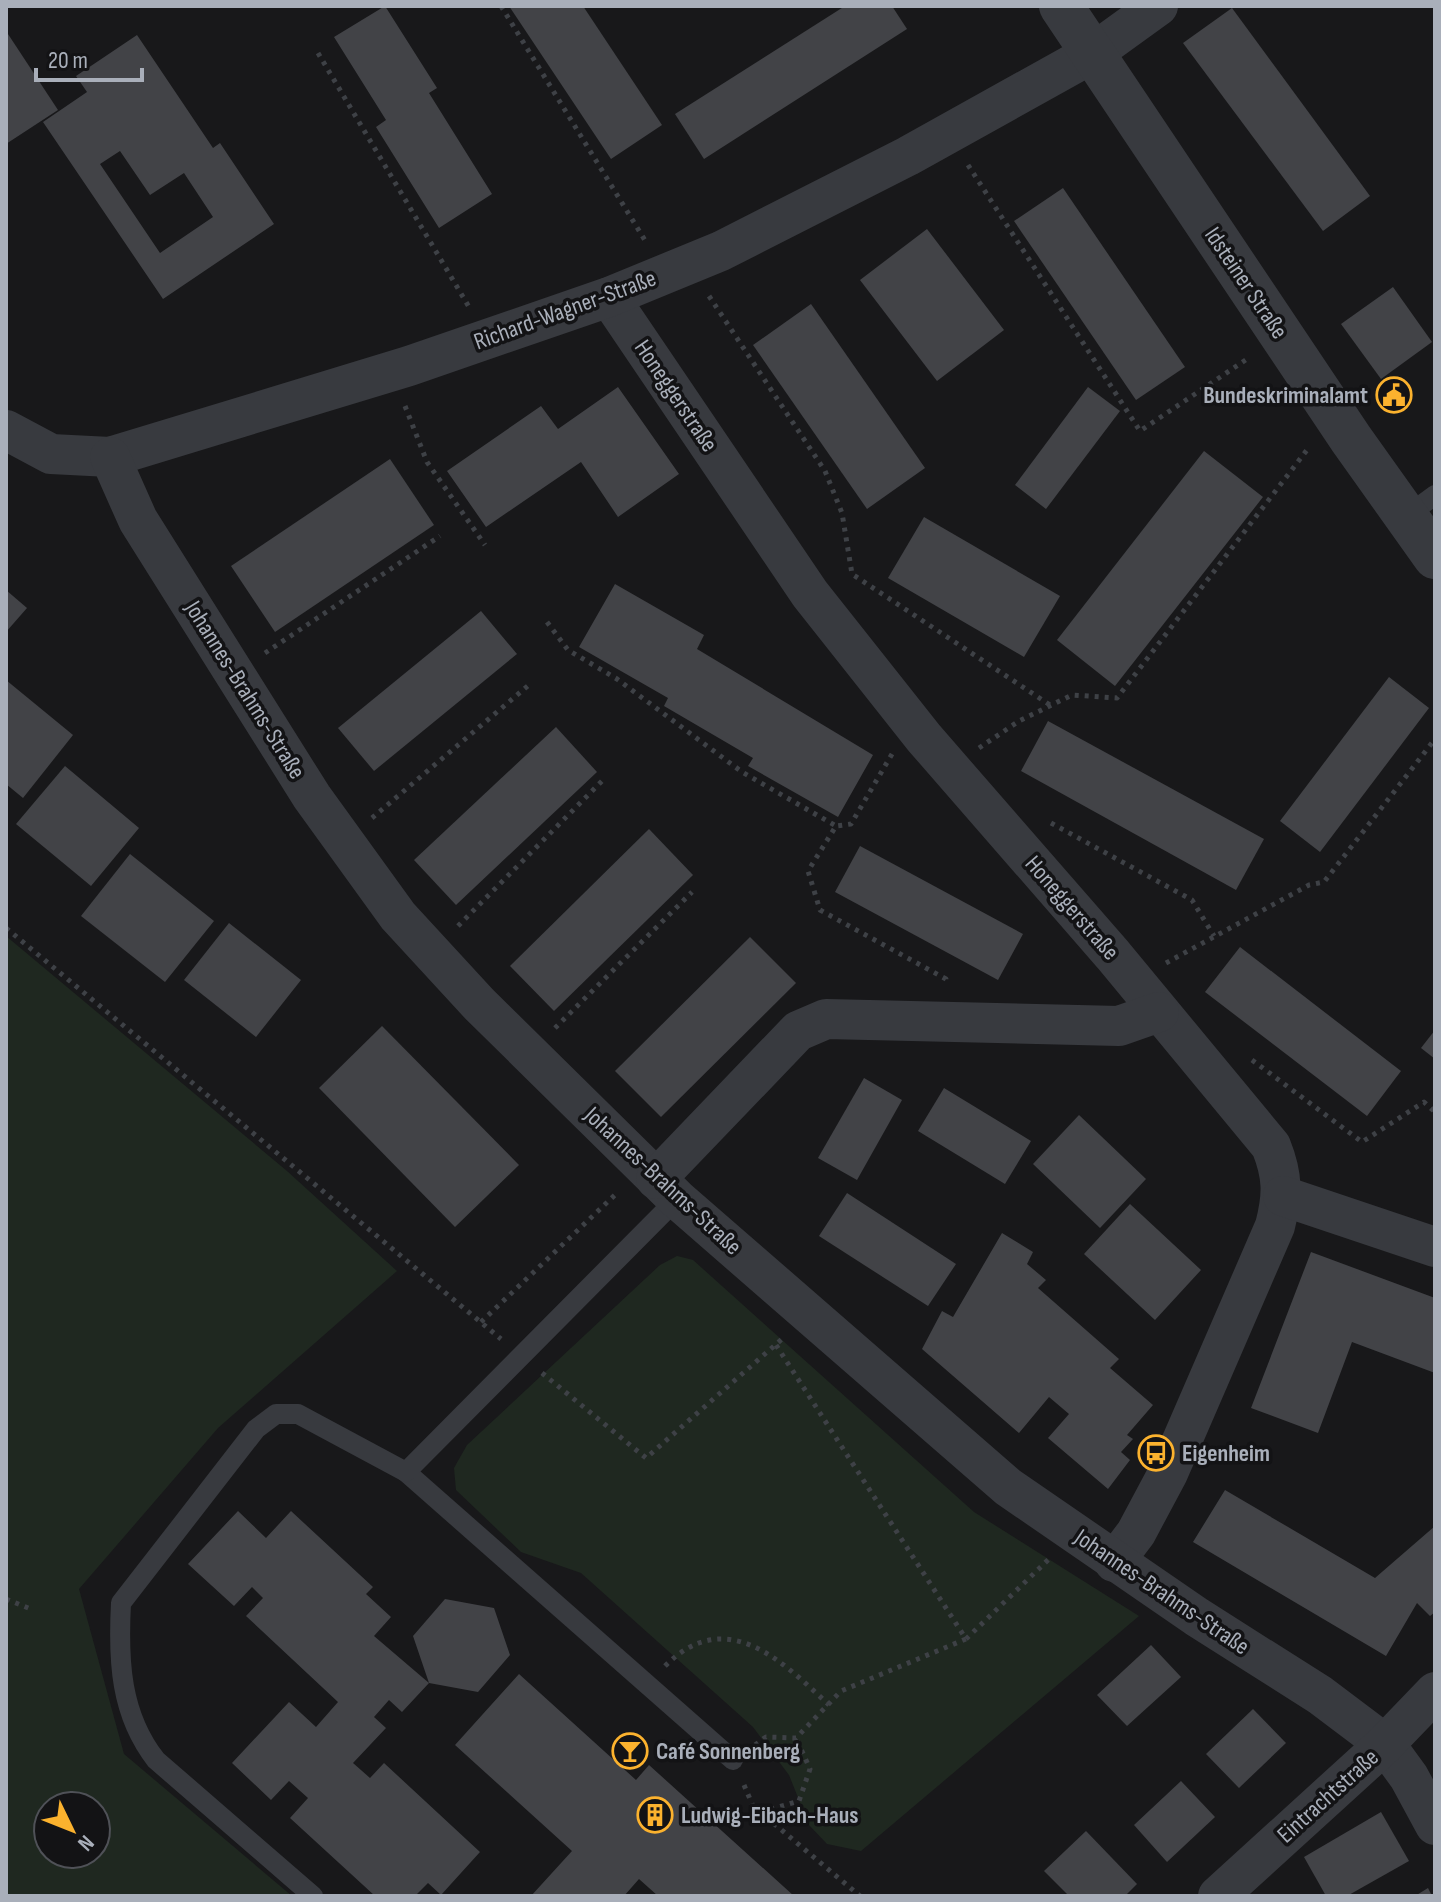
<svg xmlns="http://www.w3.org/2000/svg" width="1441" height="1902" viewBox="0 0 1441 1902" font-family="'Sofia Sans Condensed',sans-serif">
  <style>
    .green { fill: #1f2820; fill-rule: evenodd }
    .building { fill: #424347; fill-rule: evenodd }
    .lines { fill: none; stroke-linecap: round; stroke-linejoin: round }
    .path { stroke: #3e4146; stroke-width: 5; stroke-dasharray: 4 6; stroke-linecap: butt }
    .service { stroke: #383a3f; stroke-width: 20 }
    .minor { stroke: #383a3f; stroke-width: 40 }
    .tertiary { stroke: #383a3f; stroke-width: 44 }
    .labels { text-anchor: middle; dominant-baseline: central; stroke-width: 7; stroke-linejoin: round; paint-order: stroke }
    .street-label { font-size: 24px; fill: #a9afba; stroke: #131315 }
    .poi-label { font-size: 24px; font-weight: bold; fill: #a9afba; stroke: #131315; text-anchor: start }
  </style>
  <rect width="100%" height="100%" fill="#18181a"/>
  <g class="green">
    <path d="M6,936L287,1171L397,1271L218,1428L79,1589L124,1754L292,1896H6ZM48,1806H96V1854H48Z"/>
    <polygon points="677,1256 693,1260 974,1512 1139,1616 861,1851 827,1844 809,1825 789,1775 753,1727 581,1573 521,1552 456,1490 454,1468 467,1445 660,1265"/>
  </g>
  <g class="building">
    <polygon points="385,6 437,88 429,93 492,194 439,228 376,127 386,120 334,37"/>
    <polygon points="509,6 583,6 662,125 611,159"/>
    <polygon points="845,6 892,6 907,29 704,159 675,114"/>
    <polygon points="1232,8 1370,196 1323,231 1183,43"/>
    <polygon points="6,31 58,110 6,144"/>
    <path d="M137,35L213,148L220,143L274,224L163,299L43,122L87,92L76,76ZM120,151L150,195L184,173L213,217L160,253L100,164Z"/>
    <polygon points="1063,188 1185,367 1136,400 1014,221"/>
    <polygon points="927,229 1004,330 937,381 860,280"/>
    <polygon points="1393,287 1432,342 1381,379 1341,324"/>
    <polygon points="811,304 925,468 867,509 753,345"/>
    <polygon points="618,387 679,474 618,517 581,462 486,527 447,471 541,406 558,429"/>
    <polygon points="1088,387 1120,411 1046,509 1015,485"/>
    <polygon points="1204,451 1263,497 1115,686 1057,640"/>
    <polygon points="390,459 434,525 275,632 231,566"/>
    <polygon points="924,517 1060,596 1024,657 888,578"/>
    <polygon points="615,584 704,635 697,649 873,755 838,817 748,766 753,758 664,706 668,698 579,647"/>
    <polygon points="6,590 27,608 6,632"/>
    <polygon points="481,611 517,654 374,771 338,728"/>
    <polygon points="1389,677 1429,708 1320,852 1280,821"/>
    <polygon points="6,680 73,735 23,798 6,784"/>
    <polygon points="1048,721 1264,839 1236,890 1021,771"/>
    <polygon points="556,727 597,772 456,905 414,860"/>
    <polygon points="65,766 139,828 91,886 16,824"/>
    <polygon points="649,829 693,875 554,1011 510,966"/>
    <polygon points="860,846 1023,934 998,980 835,892"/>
    <polygon points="130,854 214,921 165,982 81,916"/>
    <polygon points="229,923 301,980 256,1037 184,980"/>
    <polygon points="750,937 796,983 661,1117 615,1071"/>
    <polygon points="1240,947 1401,1071 1367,1116 1205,992"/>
    <polygon points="382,1026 519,1165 455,1227 319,1088"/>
    <polygon points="1435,1030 1435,1059 1421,1048"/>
    <polygon points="864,1078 902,1100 857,1180 818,1158"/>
    <polygon points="944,1088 1031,1141 1005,1184 918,1131"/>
    <polygon points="1079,1115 1146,1179 1100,1228 1033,1164"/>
    <polygon points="847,1193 956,1264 928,1306 819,1236"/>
    <polygon points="1130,1204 1201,1270 1155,1320 1084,1254"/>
    <polygon points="1002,1233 1033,1252 1027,1264 1046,1280 1038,1288 1119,1359 1110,1368 1153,1405 1127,1435 1133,1439 1121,1452 1130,1460 1108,1489 1048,1438 1069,1414 1049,1397 1019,1433 922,1349 942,1311 953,1317"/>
    <polygon points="1311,1252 1435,1298 1435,1373 1352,1342 1318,1433 1251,1408"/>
    <polygon points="1225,1490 1375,1578 1435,1526 1435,1612 1430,1616 1417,1603 1386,1656 1193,1542"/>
    <polygon points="238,1511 266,1538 291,1511 373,1587 366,1594 391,1617 374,1636 429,1683 413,1636 445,1599 494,1608 510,1655 478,1692 429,1683 402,1712 389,1700 374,1717 386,1728 353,1763 370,1778 384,1763 480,1852 441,1895 428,1883 415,1896 375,1896 290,1818 308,1798 289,1781 271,1800 232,1763 289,1702 316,1727 338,1702 246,1616 263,1598 252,1587 234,1606 188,1564"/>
    <polygon points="1151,1645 1181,1677 1127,1726 1097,1695"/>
    <polygon points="519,1674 636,1780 649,1765 794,1896 658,1896 639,1879 624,1896 531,1896 572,1851 455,1745"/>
    <polygon points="1253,1709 1286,1743 1239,1788 1206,1754"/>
    <polygon points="1181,1781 1215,1817 1167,1862 1134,1825"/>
    <polygon points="1381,1812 1409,1861 1347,1896 1326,1896 1304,1857"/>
    <polygon points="1086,1831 1137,1884 1125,1896 1069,1896 1044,1871"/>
    <polygon points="1428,1888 1432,1896 1415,1896"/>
  </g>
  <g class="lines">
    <g class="path">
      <polyline points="501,6 646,242"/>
      <polyline points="318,53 469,307"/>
      <polyline points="968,165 1140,431 1250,357"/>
      <polyline points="709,296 825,471 842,513 852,574 1050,705"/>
      <polyline points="405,406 427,462 485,545"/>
      <polyline points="547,622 568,650 617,679 742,772 836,826"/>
      <polyline points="265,653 440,536"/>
      <polyline points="979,748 1019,721 1072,695 1117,698 1310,446"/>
      <polyline points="892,754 851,824 836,826 808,871 820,910 946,979 946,985"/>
      <polyline points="372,818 530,684"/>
      <polyline points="1051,823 1192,900 1214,936"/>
      <polyline points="458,926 604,779"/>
      <polyline points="6,928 501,1339"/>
      <polyline points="1166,963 1309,885 1324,882 1435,739"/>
      <polyline points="555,1028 692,892"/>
      <polyline points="1252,1060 1362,1142 1424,1102 1435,1112"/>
      <polyline points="481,1322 617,1193"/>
      <polyline points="542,1373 646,1458 782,1339"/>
      <polyline points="6,1599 33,1610"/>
      <polyline points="966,1639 1049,1559"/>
      <path d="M665,1666C726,1605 781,1660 829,1705"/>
      <polyline points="755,1745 766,1737 796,1738 841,1691 966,1639 776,1345"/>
      <polyline points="744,1785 753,1806 860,1896"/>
      <polyline points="761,1812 799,1801 810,1769 796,1738"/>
    </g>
    <g class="service">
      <polyline points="1405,517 1435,495"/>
      <polyline points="406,1472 733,1760"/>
      <path d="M313,1896L156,1760C120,1714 118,1660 121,1603L256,1429L276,1414H298L406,1472L677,1199"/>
    </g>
    <g class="minor">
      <path d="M609,297L810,594L924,738L1113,955L1271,1146C1283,1176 1283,1195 1275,1226L1168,1473L1136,1533L1114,1562"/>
      <polyline points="6,430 51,454 110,457 409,366 609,297 721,251 908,156 1093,53 1158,6"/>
      <polyline points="110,457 138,520 312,797 398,916 479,1004 677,1199 1008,1487 1197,1617 1320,1695 1385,1744 1409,1777 1435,1825"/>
      <polyline points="656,1179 798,1031 826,1019 1119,1026 1159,1012"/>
      <polyline points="1283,1196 1435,1247"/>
      <polyline points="1218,1896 1385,1744 1435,1692"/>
    </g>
    <polyline class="tertiary" points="1061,6 1351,439 1435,557"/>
  </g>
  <defs>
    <symbol id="civic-ring" viewBox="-11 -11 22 22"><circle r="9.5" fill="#131315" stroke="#fbb22e" stroke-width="1.5"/><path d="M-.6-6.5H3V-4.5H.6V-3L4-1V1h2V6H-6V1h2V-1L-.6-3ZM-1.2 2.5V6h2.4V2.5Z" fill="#fbb22e"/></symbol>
    <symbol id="bus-ring" viewBox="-11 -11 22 22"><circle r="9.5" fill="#131315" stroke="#fbb22e" stroke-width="1.5"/><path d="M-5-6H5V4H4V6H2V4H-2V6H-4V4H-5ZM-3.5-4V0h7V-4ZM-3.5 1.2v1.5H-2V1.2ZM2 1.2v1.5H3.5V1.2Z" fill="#fbb22e"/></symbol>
    <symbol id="bar-ring" viewBox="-11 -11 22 22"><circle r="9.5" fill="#131315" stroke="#fbb22e" stroke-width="1.5"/><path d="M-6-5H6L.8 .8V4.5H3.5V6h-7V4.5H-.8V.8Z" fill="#fbb22e"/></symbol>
    <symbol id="building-ring" viewBox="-11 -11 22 22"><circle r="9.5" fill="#131315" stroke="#fbb22e" stroke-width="1.5"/><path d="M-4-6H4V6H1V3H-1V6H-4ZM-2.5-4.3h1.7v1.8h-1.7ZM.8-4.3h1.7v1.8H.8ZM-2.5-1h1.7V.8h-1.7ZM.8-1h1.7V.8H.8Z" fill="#fbb22e"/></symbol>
  </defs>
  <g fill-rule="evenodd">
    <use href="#civic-ring" x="1374" y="375" width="40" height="40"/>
    <use href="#bus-ring" x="1136" y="1433" width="40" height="40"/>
    <use href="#bar-ring" x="610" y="1731" width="40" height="40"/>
    <use href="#building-ring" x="635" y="1795" width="40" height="40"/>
  </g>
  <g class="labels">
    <g class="street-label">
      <text transform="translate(1246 283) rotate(56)">Idsteiner Straße</text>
      <text transform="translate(565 310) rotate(-20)">Richard-Wagner-Straße</text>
      <text transform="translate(676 396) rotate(56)">Honeggerstraße</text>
      <text transform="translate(245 690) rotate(58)">Johannes-Brahms-Straße</text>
      <text transform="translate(1072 908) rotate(49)">Honeggerstraße</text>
      <text transform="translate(663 1181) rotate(43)">Johannes-Brahms-Straße</text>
      <text transform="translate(1162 1592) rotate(34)">Johannes-Brahms-Straße</text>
      <text transform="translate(1328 1796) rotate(-42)">Eintrachtstraße</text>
    </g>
    <g class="poi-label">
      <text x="1368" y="395" text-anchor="end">Bundeskriminalamt</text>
      <text x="1182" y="1453">Eigenheim</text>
      <text x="656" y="1751">Café Sonnenberg</text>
      <text x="681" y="1815">Ludwig-Eibach-Haus</text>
    </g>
  </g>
  <rect width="1441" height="1902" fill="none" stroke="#a9afba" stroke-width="16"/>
  <g transform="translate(72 1830) rotate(133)"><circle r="38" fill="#131315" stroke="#4f5157" stroke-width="2"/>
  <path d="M0-6L14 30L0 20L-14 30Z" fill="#fbb22e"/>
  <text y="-12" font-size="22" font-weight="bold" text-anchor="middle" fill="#a9afba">N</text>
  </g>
  <path d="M36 68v12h106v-12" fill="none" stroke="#a9afba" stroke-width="4"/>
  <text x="48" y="68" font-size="24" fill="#a9afba" stroke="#131315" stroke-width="6" paint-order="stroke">20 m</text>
</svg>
